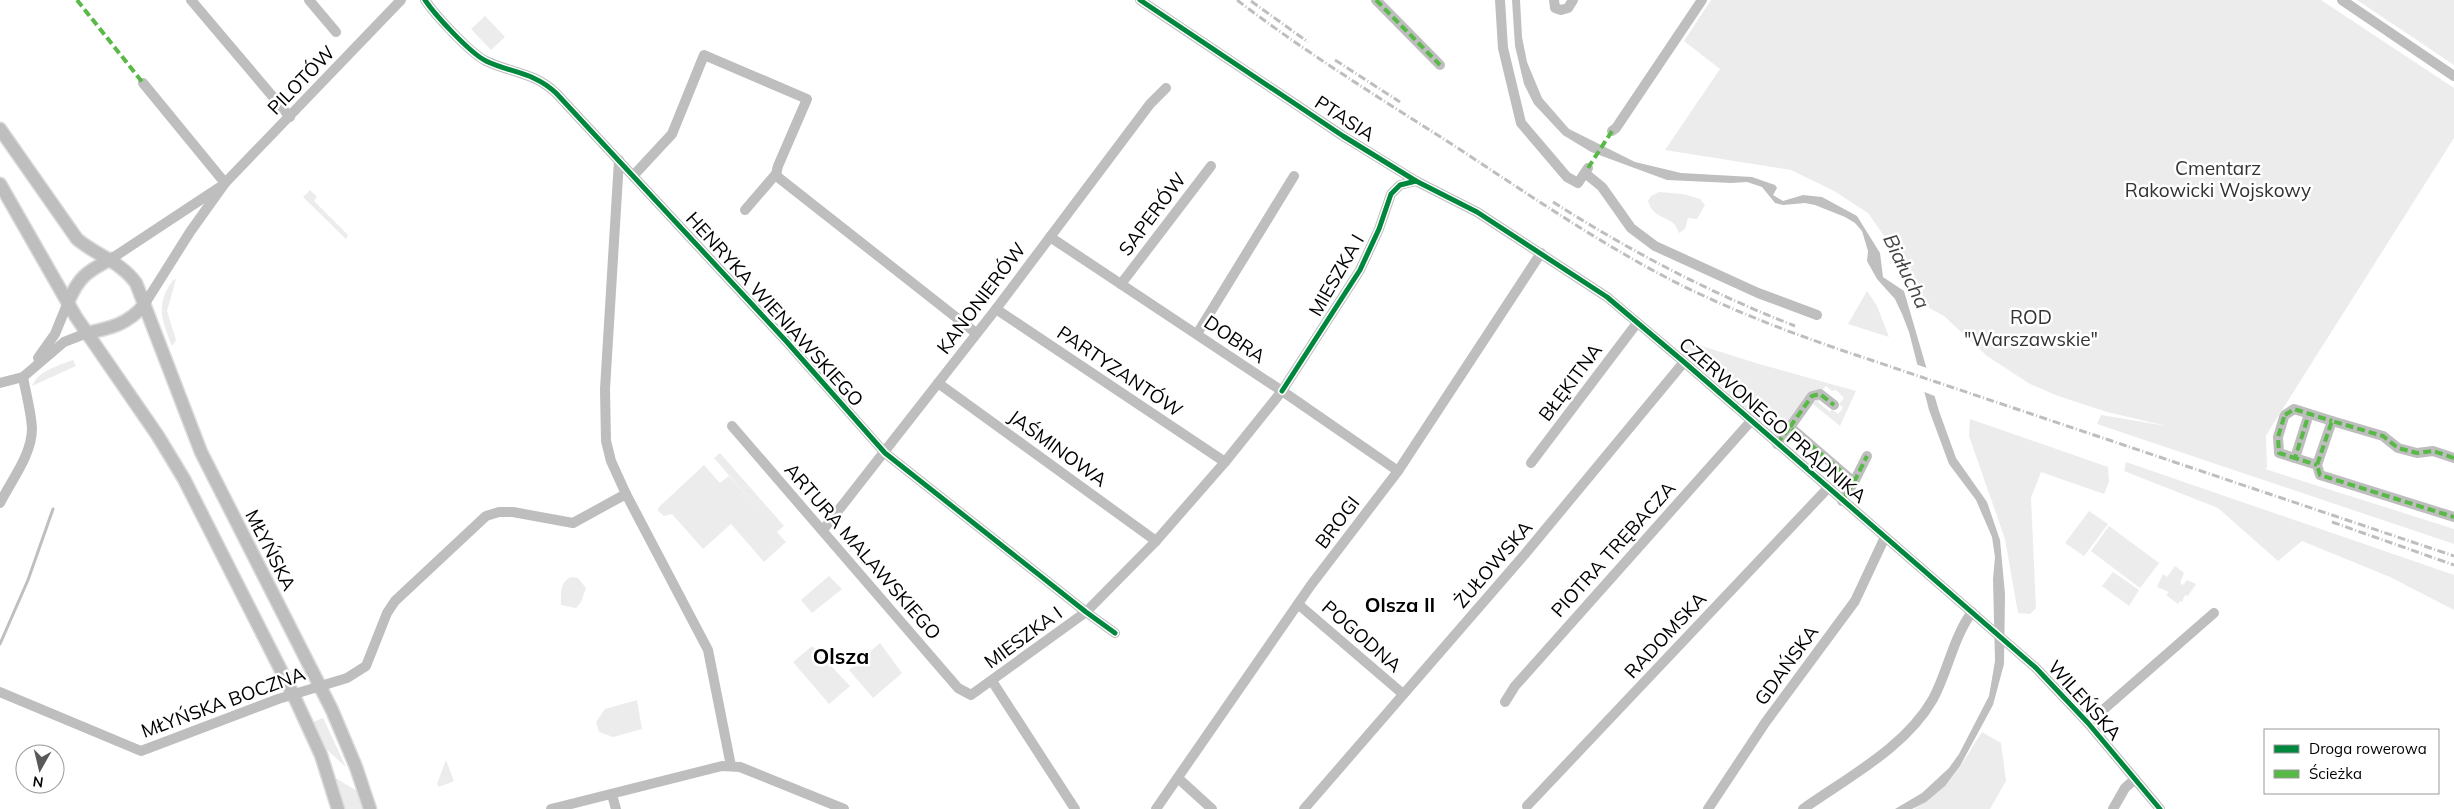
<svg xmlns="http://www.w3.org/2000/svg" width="2454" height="809" viewBox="0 0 2454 809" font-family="Mulish,sans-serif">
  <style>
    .green { fill: #ececec }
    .water { fill: #bfbfbf }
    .pier { fill: #fff }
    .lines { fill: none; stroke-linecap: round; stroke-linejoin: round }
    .stream { stroke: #bfbfbf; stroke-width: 3 }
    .major-casing { stroke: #dbdbdb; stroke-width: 15 }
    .minor { stroke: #bebebe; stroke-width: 10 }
    .major { stroke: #bebebe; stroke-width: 12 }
    .rail { stroke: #bebebe; stroke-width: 3; stroke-dasharray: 8 2.5 1 2.5; stroke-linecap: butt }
    .quiet { stroke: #58b947; stroke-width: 4; stroke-dasharray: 8 4; stroke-linecap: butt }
    .cycleway-casing { stroke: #fff; stroke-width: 8 }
    .cycleway { stroke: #00873e; stroke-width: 5 }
    .labels { text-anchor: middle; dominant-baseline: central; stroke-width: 5; stroke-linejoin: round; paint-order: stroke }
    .street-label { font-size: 19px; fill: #000; stroke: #fff }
    .park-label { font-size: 19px; fill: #333; stroke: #fff }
    .water-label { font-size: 20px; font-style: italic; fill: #444; stroke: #fff }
    .neighbourhood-label { font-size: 20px; font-weight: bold; fill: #000; stroke: #fff }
    .quarter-label { font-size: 21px; font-weight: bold; fill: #000; stroke: #fff }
  </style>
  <rect width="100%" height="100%" fill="#fff"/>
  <g class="green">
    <polygon points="1711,0 2321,0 2454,88 2454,138 2270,429 2266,436 2267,467 2265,469 2454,529 2454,544 2097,424 2101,415 2167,426 2107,412 2058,396 2030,384 1987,356 1944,316 1924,305 1903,263 1868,213 1834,191 1791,170 1665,150 1720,69 1684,41"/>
    <polygon points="2357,0 2454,0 2454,65"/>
    <polygon points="485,16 505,37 491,50 471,29"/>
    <polygon points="310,190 317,197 314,201 348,235 346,239 303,197"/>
    <path d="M1659,192L1683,194L1700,199L1705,205L1697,219L1688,218L1685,229L1679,233C1677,229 1676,225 1672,222C1661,215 1653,216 1648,201L1651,196Z"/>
    <path d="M176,279L167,311L176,340L172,346C162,320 155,305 173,280Z"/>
    <polygon points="1867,291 1877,306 1889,337 1848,324"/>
    <polygon points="1686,341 1759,364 1856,391 1840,426 1813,404 1817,399 1820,399 1818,402 1830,412 1832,409 1838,414 1843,408 1839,404 1844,398 1836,390 1832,391 1826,386 1822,390 1813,391 1783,431 1693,352 1685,348"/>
    <path d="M73,360L76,366L32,386C39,370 58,366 73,360Z"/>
    <polygon points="1697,362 1773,428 1771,430 1695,364"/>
    <polygon points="1970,419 2108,467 2109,482 2104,494 2041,472 2031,498 2036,608 2030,614 2018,613 2005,539 1969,436"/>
    <polygon points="720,453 784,526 777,532 786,542 764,562 731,524 703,549 672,514 664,516 658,511 659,507 704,465 720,483 729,476 765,517 714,458"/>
    <polygon points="2126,462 2454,575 2454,610 2390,577 2302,541 2278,561 2218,508 2124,471"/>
    <polygon points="2089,511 2108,524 2084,556 2065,543"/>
    <polygon points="2109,526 2159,563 2140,588 2091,551"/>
    <polygon points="2175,566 2184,573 2180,583 2183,585 2187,580 2196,584 2188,596 2185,595 2182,602 2180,601 2178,604 2166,595 2169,592 2157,587 2163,574 2167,577"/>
    <polygon points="2113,572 2139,590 2129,606 2102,586"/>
    <polygon points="829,576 842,589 812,613 801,600"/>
    <path d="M571,577L578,578L586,588L581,602L576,608L561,605C561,593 560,582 571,577Z"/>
    <polygon points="880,643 902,673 873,698 849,670"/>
    <polygon points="812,646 850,686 829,704 793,662"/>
    <polygon points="637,700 642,729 613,737 599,732 596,722 605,709"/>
    <polygon points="323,718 346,767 326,749 313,722"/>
    <path d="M1982,732L2001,743L2006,781L1990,809H1914C1949,789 1961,765 1982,732Z"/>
    <polygon points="446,760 454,781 439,787 437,784"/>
    <polygon points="336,778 357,791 364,809 344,809"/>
  </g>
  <polygon class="water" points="1512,0 1520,0 1522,37 1527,62 1542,98 1569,129 1635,162 1681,173 1752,177 1775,185 1777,188 1773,195 1783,201 1803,195 1822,197 1857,216 1880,253 1883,277 1904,291 1939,411 1956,458 1987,502 2000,540 2005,594 2004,664 1993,705 1960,766 1945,786 1926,802 1912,809 1895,809 1922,793 1949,768 1959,754 1989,696 1995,661 1993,579 1995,557 1992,537 1976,500 1949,464 1929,410 1909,332 1902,314 1895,299 1877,279 1867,261 1868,251 1862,231 1855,223 1845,217 1815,205 1805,203 1783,205 1775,203 1762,187 1747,182 1731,183 1667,180 1591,152 1563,135 1534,104 1524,84 1515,46"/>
  <polygon class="pier" points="1915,364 1930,369 1937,397 1922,391"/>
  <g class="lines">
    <polyline class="stream" points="0,644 28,580 53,509"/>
    <defs>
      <g id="major">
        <path d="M0,129L77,239C97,256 120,261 136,283L201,452L332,710L356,767L370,809"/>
        <polyline points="0,184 76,317 158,436 184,479 293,694 321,755 338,809"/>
        <path d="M68,302C79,277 86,272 111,259"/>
        <path d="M87,333C111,328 128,324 144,305"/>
      </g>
    </defs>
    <use href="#major" class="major-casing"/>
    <g class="minor">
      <polyline points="191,0 290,117"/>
      <polyline points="309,0 336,32"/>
      <path d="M425,0C435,15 470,53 486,61C511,73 534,72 556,93L786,341L885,453L1086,612L1115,633"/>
      <polyline points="1140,0 1343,136 1416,181 1477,212 1607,297 1684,362 2036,668 2088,723 2160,809"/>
      <polyline points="1376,0 1440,65"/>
      <polyline points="1500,0 1503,48 1521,123 1567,177 1578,183 1588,168"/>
      <polyline points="1554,0 1555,8 1561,10 1568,8 1573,0"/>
      <polyline points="2342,0 2454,76"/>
      <polyline points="143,83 225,183"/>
      <polyline points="1612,131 1616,128 1702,0"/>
      <polyline points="619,160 605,389 606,441 611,461 626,494 708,650 731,766"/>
      <polyline points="1585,173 1602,187 1631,228 1655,246 1758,293 1817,315"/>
      <polyline points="633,176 672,134 704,55 807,99 778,166 776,174 779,178 976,333"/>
      <polyline points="745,210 776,174"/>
      <polyline points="1050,237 1288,395 1398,471"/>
      <polyline points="111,259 220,187"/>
      <polyline points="1121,284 1211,166"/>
      <polyline points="144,305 190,232 225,183 401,0"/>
      <polyline points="996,309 1225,462"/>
      <polyline points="1197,334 1294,176"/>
      <polyline points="38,358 55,334 68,302"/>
      <polyline points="0,383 23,377 64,342 87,333"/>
      <polyline points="938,383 1156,541"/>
      <polyline points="2285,415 2294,409 2332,421"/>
      <polyline points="2284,417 2278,437 2279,453 2295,458"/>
      <polyline points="2307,420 2295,458 2317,465"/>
      <polyline points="732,426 958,688 971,695 1086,612 1156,541 1225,462 1282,391 1360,270 1379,229 1391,194 1400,185 1416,181"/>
      <polyline points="1790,427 1812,396 1820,394 1834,405"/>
      <polyline points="1777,444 1790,427 1848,477 1854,482 1842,501"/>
      <polyline points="2454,458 2433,451 2417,453 2398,448 2383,436 2332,421 2317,465 2320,475 2454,517"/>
      <polyline points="1531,463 1637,323"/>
      <polyline points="1854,482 1867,456"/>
      <path d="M0,503C12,479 32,455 32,428C31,411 26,394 23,377"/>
      <polyline points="823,530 996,309 1150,104 1166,88"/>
      <polyline points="1298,604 1403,694"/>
      <polyline points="992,681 1075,809"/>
      <polyline points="0,692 141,751 278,699 347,678 366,666 387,613 395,601 486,516 499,512 513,512 573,523 626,494"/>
      <polyline points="1505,702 1515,686 1751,421"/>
      <polyline points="2088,723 2214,613"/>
      <polyline points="1179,779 1212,809"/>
      <polyline points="612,795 616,809"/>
      <polyline points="1527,806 1828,488"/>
      <polyline points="551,809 706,770 722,766 740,767 844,809"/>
      <polyline points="1156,809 1311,585 1398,471 1541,253"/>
      <polyline points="1304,809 1525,554 1684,362"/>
      <polyline points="1708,809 1765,723 1855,601 1885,537"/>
      <path d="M1803,809C1848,777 1905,748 1933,699C1948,671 1953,638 1972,612"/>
      <polyline points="2113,809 2125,788 2135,779"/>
    </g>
    <use href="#major" class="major"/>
    <g class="rail">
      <path d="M1237,0C1305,52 1378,97 1450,143C1522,190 1594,240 1671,280C1726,308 1783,330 1841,350L2454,556"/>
      <polyline points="1251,1 1308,42"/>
      <polyline points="1335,60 1400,102"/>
      <path d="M1553,202C1630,251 1710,293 1795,326"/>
      <polyline points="2332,522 2454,565"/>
    </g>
    <g class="quiet">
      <polyline points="77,0 143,83"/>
      <polyline points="1376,0 1440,65"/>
      <polyline points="1588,168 1612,131"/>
      <polyline points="2285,415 2294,409 2332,421"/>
      <polyline points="2284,417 2278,437 2279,453 2295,458"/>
      <polyline points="2307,420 2295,458 2317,465"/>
      <polyline points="1790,427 1812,396 1820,394 1834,405"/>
      <polyline points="1777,444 1790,427 1848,477 1854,482 1842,501"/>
      <polyline points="2454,458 2433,451 2417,453 2398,448 2383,436 2332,421 2317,465 2320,475 2454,517"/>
      <polyline points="1854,482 1867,456"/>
    </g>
    <defs>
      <g id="cycleway">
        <path d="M425,0C435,15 470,53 486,61C511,73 534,72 556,93L786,341L885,453L1086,612L1115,633"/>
        <polyline points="1140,0 1343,136 1416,181 1477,212 1607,297 1684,362 2036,668 2088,723 2160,809"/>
        <polyline points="1282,391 1360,270 1379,229 1391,194 1400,185 1416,181"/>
      </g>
    </defs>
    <use href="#cycleway" class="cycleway-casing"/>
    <use href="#cycleway" class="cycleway"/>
  </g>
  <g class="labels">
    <g class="street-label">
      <text transform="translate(301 80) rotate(-46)">PILOTÓW</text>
      <text transform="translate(1345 118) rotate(33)">PTASIA</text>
      <text transform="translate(1152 214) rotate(-53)">SAPERÓW</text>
      <text transform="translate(1336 275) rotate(-60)">MIESZKA I</text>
      <text transform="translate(981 298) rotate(-53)">KANONIERÓW</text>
      <text transform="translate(775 309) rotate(48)">HENRYKA WIENIAWSKIEGO</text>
      <text transform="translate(1235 339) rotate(34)">DOBRA</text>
      <text transform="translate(1120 371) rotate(34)">PARTYZANTÓW</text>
      <text transform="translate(1570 382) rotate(-53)">BŁĘKITNA</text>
      <text transform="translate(1773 420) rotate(41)">CZERWONEGO PRĄDNIKA</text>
      <text transform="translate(1058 448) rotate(36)">JAŚMINOWA</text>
      <text transform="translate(1337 522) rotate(-53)">BROGI</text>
      <text transform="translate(1613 549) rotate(-48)">PIOTRA TRĘBACZA</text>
      <text transform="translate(271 550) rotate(63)">MŁYŃSKA</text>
      <text transform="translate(863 551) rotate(49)">ARTURA MALAWSKIEGO</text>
      <text transform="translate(1493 564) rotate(-49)">ŻUŁOWSKA</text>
      <text transform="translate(1665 635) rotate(-47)">RADOMSKA</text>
      <text transform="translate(1362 636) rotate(41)">POGODNA</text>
      <text transform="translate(1023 637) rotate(-36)">MIESZKA I</text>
      <text transform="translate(1786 665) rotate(-54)">GDAŃSKA</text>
      <text transform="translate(2085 700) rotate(48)">WILEŃSKA</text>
      <text transform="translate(223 702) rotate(-20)">MŁYŃSKA BOCZNA</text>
    </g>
    <g class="park-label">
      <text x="2218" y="168">Cmentarz<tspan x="2218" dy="22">Rakowicki Wojskowy</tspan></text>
      <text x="2031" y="317">ROD<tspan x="2031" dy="22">"Warszawskie"</tspan></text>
    </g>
    <g class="water-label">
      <text transform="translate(1907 271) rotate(64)">Białucha</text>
    </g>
    <g class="neighbourhood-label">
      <text x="1400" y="604">Olsza II</text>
    </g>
    <g class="quarter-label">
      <text x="841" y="656">Olsza</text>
    </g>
  </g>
  <rect x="2264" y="729" width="175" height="65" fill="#ffffff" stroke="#999999"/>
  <rect x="2274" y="745" width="25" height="8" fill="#00873e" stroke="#999999"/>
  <text x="2309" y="754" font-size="15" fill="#000000">Droga rowerowa</text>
  <rect x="2274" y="770" width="25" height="8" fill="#58b947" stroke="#999999"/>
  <text x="2309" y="779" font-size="15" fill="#000000">Ścieżka</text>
  <g transform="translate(40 769) rotate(188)"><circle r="24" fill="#ffffff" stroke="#999999"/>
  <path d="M0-4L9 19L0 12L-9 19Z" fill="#595959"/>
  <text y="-8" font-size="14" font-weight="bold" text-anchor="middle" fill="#000000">N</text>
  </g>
</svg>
